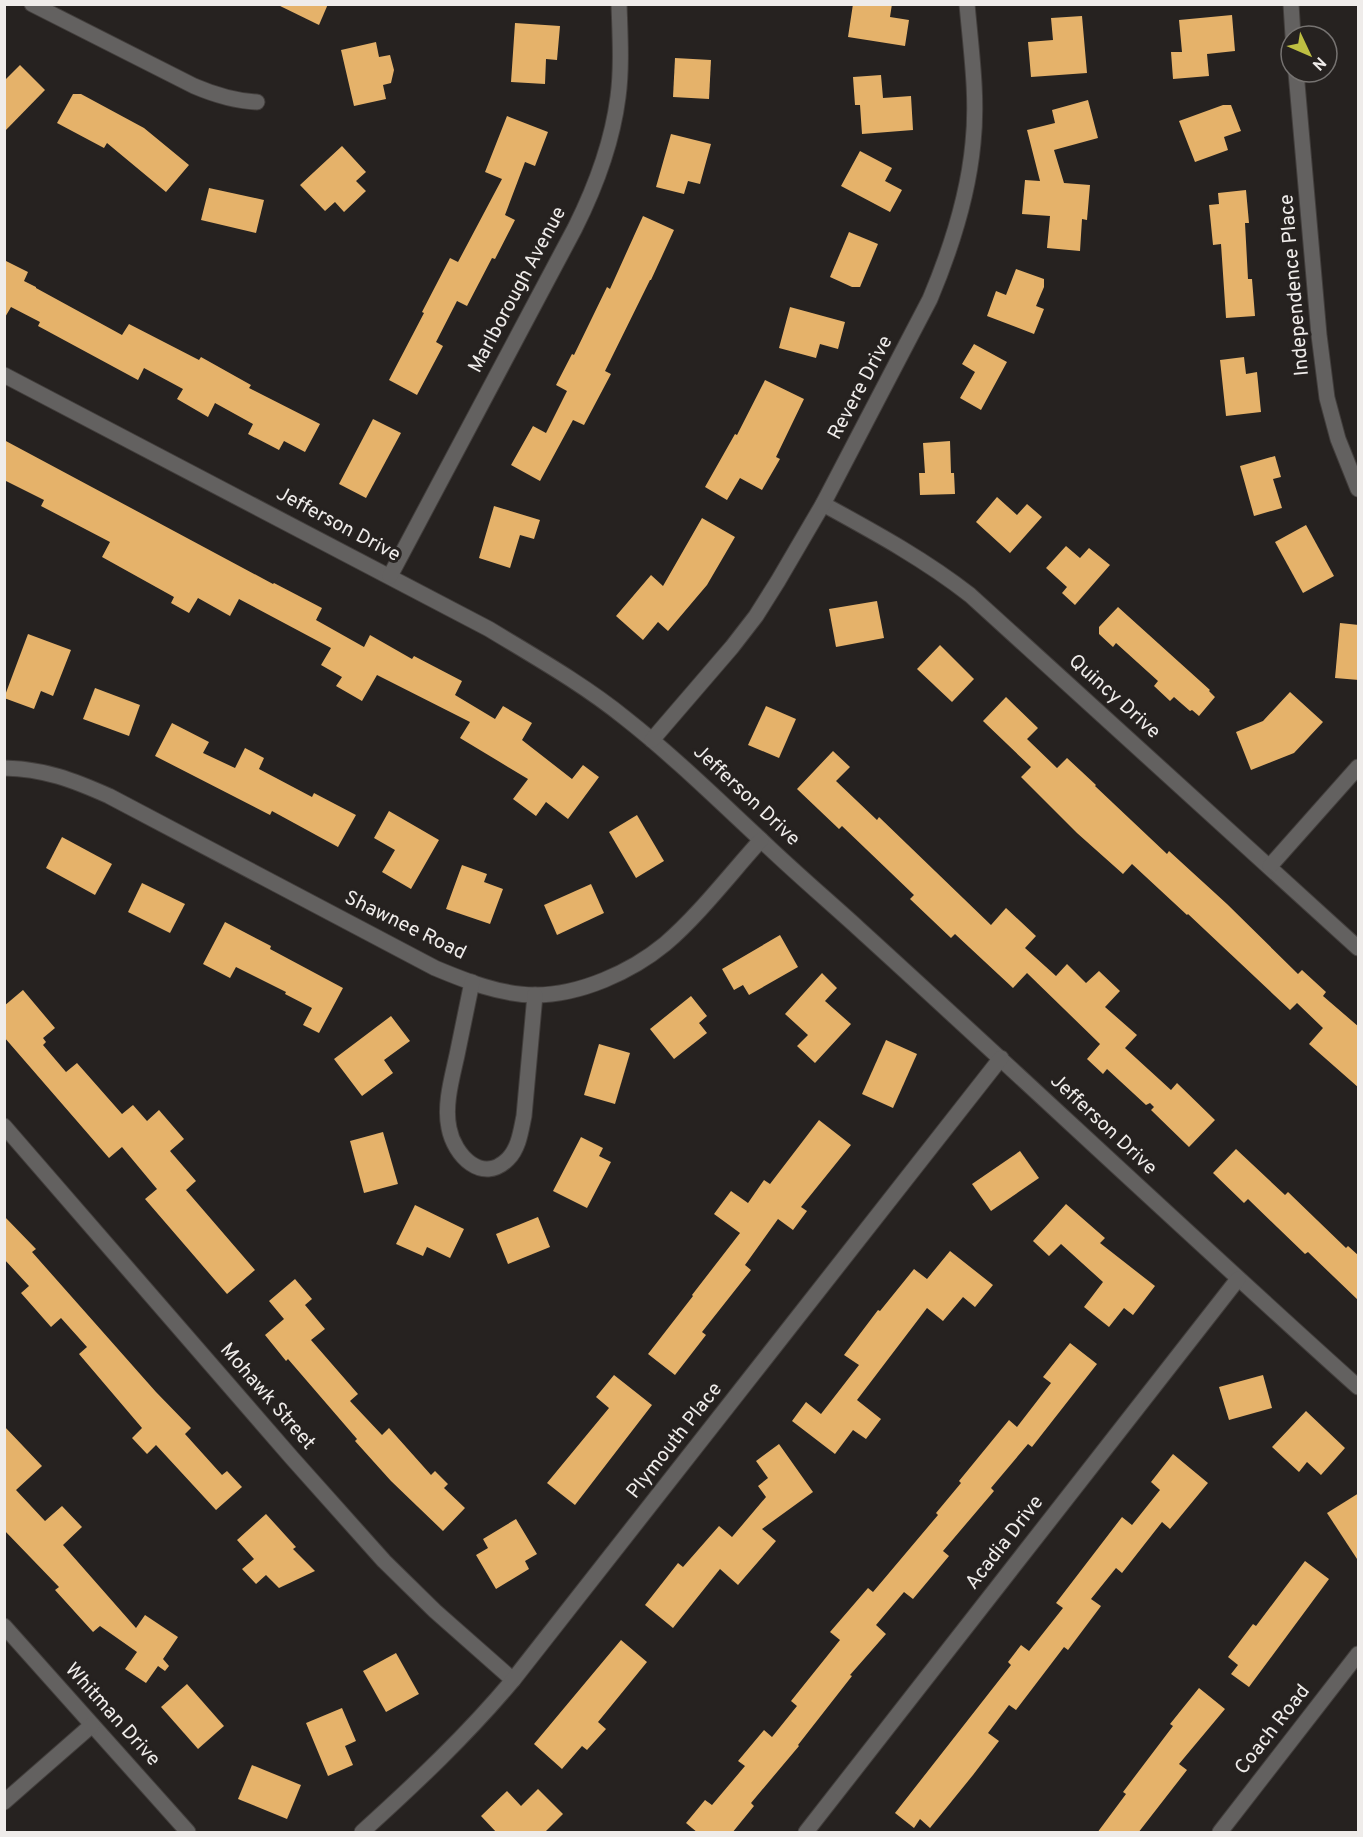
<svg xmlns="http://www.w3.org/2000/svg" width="1363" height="1837" viewBox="0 0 1363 1837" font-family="Overpass,sans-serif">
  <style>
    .building { fill: #e5b26a }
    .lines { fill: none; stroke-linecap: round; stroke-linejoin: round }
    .minor-casing { stroke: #423e3c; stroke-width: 17 }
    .minor { stroke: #636160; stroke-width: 15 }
    .labels { text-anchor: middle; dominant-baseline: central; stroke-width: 6; stroke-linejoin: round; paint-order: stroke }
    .street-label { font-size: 20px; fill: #efecea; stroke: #262220 }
  </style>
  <rect width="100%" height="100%" fill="#262220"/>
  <g class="building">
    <polygon points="276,4 328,4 319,25"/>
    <polygon points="853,4 892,4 890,17 909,20 905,46 848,37"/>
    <polygon points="1232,15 1235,51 1207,54 1209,76 1173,79 1171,52 1182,52 1179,20"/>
    <polygon points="1082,16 1087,73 1031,77 1028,42 1053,40 1051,18"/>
    <polygon points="515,23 560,26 557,60 546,59 545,84 511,82"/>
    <polygon points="376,42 379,57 390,55 394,70 391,83 383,85 386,99 354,106 341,50"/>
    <polygon points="675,58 711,60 709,99 673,97"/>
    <polygon points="20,65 45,90 4,132 4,81"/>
    <polygon points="881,75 883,98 911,96 913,130 862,134 860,105 855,105 853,77"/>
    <polygon points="73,94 81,94 144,128 189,165 166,192 107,143 104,148 57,123"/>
    <polygon points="1088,100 1098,138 1054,150 1064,183 1090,185 1087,220 1082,219 1080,251 1047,248 1050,216 1022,214 1025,180 1040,181 1027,130 1055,123 1052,110"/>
    <polygon points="1223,105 1231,105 1241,131 1224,137 1228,150 1195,162 1179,121"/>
    <polygon points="507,116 548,132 535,166 525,162 505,215 515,220 495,259 492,258 467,306 457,301 436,342 443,346 417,395 389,380 424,313 422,312 450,258 458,262 502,179 485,172"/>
    <polygon points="671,134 711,144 700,184 688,181 684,194 656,187"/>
    <polygon points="342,146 366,172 356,181 366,191 344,212 335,202 325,211 300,185"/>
    <polygon points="860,151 892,168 885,181 902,190 890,212 841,186"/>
    <polygon points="209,188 264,200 256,233 201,220"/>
    <polygon points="1246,190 1249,223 1245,223 1248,279 1252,279 1255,316 1226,318 1221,244 1213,245 1209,205 1219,204 1218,193"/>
    <polygon points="643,216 674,230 651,280 650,280 605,371 611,374 584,425 573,420 540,481 511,465 533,426 546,433 567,391 556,385 572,354 574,355 607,287 610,289"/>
    <polygon points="849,232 878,244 860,287 852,287 830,277"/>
    <polygon points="4,260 28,272 24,281 36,287 36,288 122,335 129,324 199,360 201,357 251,385 249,388 320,424 305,452 284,441 279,450 248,434 253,424 215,403 208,417 177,399 183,389 144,368 138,380 38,326 40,322 11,307 4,319"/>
    <polygon points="1016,269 1044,279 1044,287 1036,306 1044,309 1034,334 987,316 996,291 1006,295"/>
    <polygon points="790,307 845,322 838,349 820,344 816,358 779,348"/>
    <polygon points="974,344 1007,362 981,410 960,398 975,372 962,364"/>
    <polygon points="1244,357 1246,374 1257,372 1261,412 1226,416 1220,360"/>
    <polygon points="765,380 804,399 776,457 780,459 762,490 740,478 727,500 705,487 735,434 737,435"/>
    <polygon points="373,419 401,433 366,498 339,484"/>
    <polygon points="4,440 273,584 274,583 322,608 316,620 364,647 370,635 412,659 414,656 462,681 455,695 495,719 503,706 532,723 522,740 572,779 583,765 599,777 568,819 546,802 536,816 513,799 528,779 460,738 470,722 377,675 362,701 336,686 342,677 321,665 331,648 239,599 230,616 198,598 189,613 171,603 174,597 102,557 110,542 41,506 44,500 4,480"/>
    <polygon points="950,441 951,473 954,473 955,494 920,495 919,473 925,473 923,443"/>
    <polygon points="1275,456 1281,477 1273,479 1282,508 1254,516 1240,466"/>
    <polygon points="997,497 1017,515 1027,504 1042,517 1010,553 976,522"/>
    <polygon points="494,506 540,520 534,539 520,535 510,568 479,558"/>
    <polygon points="702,518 735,537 707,585 668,631 658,622 643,640 616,616 651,575 663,586"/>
    <polygon points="1306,525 1334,576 1303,593 1275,542"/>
    <polygon points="1066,546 1080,558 1089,548 1110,565 1075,605 1062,593 1067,587 1046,568"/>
    <polygon points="877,601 884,638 836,647 829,609"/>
    <polygon points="1118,607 1210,690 1209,691 1215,697 1199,716 1192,710 1190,711 1174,697 1170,701 1154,686 1158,681 1116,643 1113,647 1099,634 1099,627"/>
    <polygon points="1340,623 1359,625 1359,680 1335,678"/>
    <polygon points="28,634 71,650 53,696 41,691 34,709 4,698"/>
    <polygon points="940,645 974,679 952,702 917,669"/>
    <polygon points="95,688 140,705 129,736 83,719"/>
    <polygon points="1290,692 1323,722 1294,753 1251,770 1236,732 1263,721"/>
    <polygon points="1006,697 1038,728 1027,739 1057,768 1067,758 1096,785 1095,786 1167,854 1169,851 1227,904 1298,974 1302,970 1326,992 1323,996 1359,1027 1359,1088 1309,1044 1323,1028 1297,1003 1290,1010 1188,914 1187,915 1132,864 1123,874 1077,833 1021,777 1031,767 983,721"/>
    <polygon points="766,706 796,719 779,758 748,745"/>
    <polygon points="172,723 209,742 203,753 235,768 245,748 264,758 259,769 312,797 314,793 356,815 338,847 272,811 270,815 155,756"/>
    <polygon points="833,751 850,767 836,781 877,820 879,817 991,925 1006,908 1036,936 1025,948 1056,976 1067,964 1086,983 1099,971 1120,991 1105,1007 1137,1035 1125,1048 1171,1090 1177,1083 1215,1120 1189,1147 1151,1110 1154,1107 1150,1103 1146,1105 1107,1069 1103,1074 1087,1059 1100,1044 1027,973 1013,988 955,934 951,938 910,899 914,895 842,826 839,829 797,789"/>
    <polygon points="389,811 439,840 411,889 382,872 395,850 374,838"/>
    <polygon points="637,815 664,861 636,878 609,832"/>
    <polygon points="62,837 112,864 95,895 46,868"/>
    <polygon points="462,865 487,874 484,882 503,889 490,924 446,909"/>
    <polygon points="142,883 185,904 170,933 128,912"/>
    <polygon points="591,884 604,913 557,935 544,905"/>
    <polygon points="225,922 271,946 270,949 343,988 319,1033 303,1025 312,1008 285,994 286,992 236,967 230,978 203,964"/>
    <polygon points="780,935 798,967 749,995 743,985 734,990 722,969"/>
    <polygon points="822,973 837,988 825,1001 851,1024 815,1063 797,1046 808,1035 785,1014"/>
    <polygon points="23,990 55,1028 43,1038 46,1042 43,1045 66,1072 77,1063 122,1114 133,1105 147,1121 159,1110 184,1139 170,1151 196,1181 186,1190 255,1270 227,1294 145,1199 157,1189 122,1147 109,1158 4,1037 4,1006"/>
    <polygon points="691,996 707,1016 699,1023 707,1033 674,1059 650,1029"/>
    <polygon points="391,1016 410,1041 384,1060 393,1073 362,1096 334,1059"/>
    <polygon points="886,1040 917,1054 893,1108 862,1094"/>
    <polygon points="599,1044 630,1053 615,1104 584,1095"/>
    <polygon points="819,1120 851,1145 801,1207 807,1211 793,1230 778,1219 745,1265 751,1270 702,1332 706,1335 675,1375 648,1354 693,1296 692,1295 740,1233 714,1214 731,1191 748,1203 764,1180 770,1184"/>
    <polygon points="383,1132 398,1184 364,1193 350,1141"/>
    <polygon points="581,1137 603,1148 599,1156 611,1162 587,1208 553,1191"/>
    <polygon points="1236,1149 1285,1195 1288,1192 1346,1248 1348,1246 1359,1256 1359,1301 1308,1252 1305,1254 1248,1199 1244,1203 1213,1173"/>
    <polygon points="1020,1151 1039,1178 991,1211 972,1184"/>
    <polygon points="1066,1204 1105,1238 1100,1243 1155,1286 1133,1315 1124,1308 1109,1327 1084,1307 1103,1282 1061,1244 1049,1256 1033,1241"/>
    <polygon points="415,1205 464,1229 450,1258 427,1247 423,1256 396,1244"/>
    <polygon points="4,1216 36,1249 32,1252 156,1392 191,1428 185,1434 222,1475 227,1471 242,1487 216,1510 156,1445 147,1454 132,1438 142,1428 79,1354 87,1347 61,1318 51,1327 21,1293 29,1286 4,1259"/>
    <polygon points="538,1217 550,1247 508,1264 496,1234"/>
    <polygon points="950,1251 993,1285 975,1307 963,1297 943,1321 927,1308 857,1400 881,1419 866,1439 853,1430 835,1454 792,1421 806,1402 821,1414 859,1365 844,1355 878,1310 880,1311 914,1269 927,1279"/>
    <polygon points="295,1279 312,1299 305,1305 325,1329 311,1340 358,1394 350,1401 382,1435 389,1428 431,1475 435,1471 448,1484 444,1488 465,1508 443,1531 391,1481 355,1441 357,1439 288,1359 286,1361 265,1335 284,1319 269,1301"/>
    <polygon points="1070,1343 1097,1364 1032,1447 1028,1444 991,1488 994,1491 943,1551 949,1556 913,1599 904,1592 876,1625 886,1634 850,1675 852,1676 798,1745 799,1746 751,1803 754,1806 732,1833 698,1833 686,1823 705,1800 712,1805 745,1766 738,1761 764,1730 772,1737 797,1706 791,1701 840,1640 830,1632 868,1588 873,1592 938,1515 936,1513 961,1483 959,1481 1009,1420 1017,1427 1051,1383 1043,1377"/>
    <polygon points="614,1375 652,1405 575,1505 547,1483 609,1408 596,1397"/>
    <polygon points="1263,1375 1272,1408 1229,1420 1219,1387"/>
    <polygon points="1306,1411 1345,1448 1321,1475 1307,1462 1299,1472 1272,1447"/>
    <polygon points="4,1426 42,1466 16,1490 45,1521 62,1506 82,1527 63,1545 136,1628 145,1615 178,1637 163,1659 169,1666 165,1671 158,1666 146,1683 125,1669 137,1652 100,1626 93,1632 55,1590 59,1587 4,1530"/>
    <polygon points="779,1444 813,1492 762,1529 776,1541 738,1585 720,1569 673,1628 645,1605 678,1563 683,1567 719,1526 732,1537 766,1497 758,1486 768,1478 756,1461"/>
    <polygon points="1173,1454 1208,1483 1170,1529 1162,1522 1122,1573 1116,1568 1091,1599 1101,1606 1068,1650 1064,1647 1016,1710 1009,1705 988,1733 999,1741 973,1775 930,1828 920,1819 914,1828 895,1813 1011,1665 1008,1662 1021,1645 1029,1651 1063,1608 1056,1603 1122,1517 1132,1525 1160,1490 1151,1482"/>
    <polygon points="1359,1493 1359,1562 1327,1513"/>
    <polygon points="266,1514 296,1547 293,1549 315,1571 279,1588 266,1575 256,1584 242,1569 254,1559 237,1540"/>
    <polygon points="516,1519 537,1554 525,1561 529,1569 496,1589 476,1555 488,1548 483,1539"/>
    <polygon points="1305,1561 1329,1579 1249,1687 1231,1674 1238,1665 1228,1657 1253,1624 1256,1626"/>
    <polygon points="621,1640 647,1662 598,1722 606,1729 587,1750 582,1746 562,1769 534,1744"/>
    <polygon points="396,1653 419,1694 386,1712 363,1671"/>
    <polygon points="187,1684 224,1726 198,1749 161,1707"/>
    <polygon points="1199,1688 1225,1709 1179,1764 1187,1770 1138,1833 1097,1833 1126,1794 1123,1792 1173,1726 1170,1724"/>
    <polygon points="342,1708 356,1741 345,1746 353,1765 328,1776 306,1723"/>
    <polygon points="252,1765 301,1785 287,1819 238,1799"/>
    <polygon points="538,1789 563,1814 544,1833 497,1833 481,1816 507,1791 521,1806"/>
  </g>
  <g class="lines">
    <defs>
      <g id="minor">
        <path d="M32,4L194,86C215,95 234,101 257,102"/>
        <polyline points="1291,4 1293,36"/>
        <polyline points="1296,72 1319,335 1327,398 1338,439 1358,489"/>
        <path d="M4,375L489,629C535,657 583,684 625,718C672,755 715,797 759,838C791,869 825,898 858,928C1025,1080 1190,1236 1358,1387"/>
        <path d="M823,504C874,532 924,559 970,595L1358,948"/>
        <path d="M390,576L575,228C596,186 612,144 618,97C622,67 620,35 619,4"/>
        <path d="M652,740L732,647L756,616L778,581L823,504L930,299C951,249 968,197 973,143C978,97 971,50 967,4"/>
        <path d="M4,768C45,769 73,780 109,796L435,968C466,981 501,995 535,995C580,995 631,972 665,944C699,915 731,873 761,840"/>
        <polyline points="1270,866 1358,767"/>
        <path d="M472,982C467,1006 462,1030 457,1055C452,1078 444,1105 449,1128C454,1155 482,1185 508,1159C519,1148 521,1130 524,1116L535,995"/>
        <polyline points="4,1126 292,1458 384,1561 435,1611 513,1680"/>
        <polyline points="4,1626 188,1832"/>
        <polyline points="4,1802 92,1725"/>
        <path d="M362,1832C415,1784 467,1735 513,1680L1001,1058"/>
        <polyline points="806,1832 1238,1279"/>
        <polyline points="1220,1832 1358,1654"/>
      </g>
    </defs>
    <use href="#minor" class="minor-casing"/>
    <use href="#minor" class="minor"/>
  </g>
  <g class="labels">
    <g class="street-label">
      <text transform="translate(1295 285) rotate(-95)">Independence Place</text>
      <text transform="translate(518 290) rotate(-62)">Marlborough Avenue</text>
      <text transform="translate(861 388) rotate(-62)">Revere Drive</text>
      <text transform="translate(338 525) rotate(28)">Jefferson Drive</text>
      <text transform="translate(1114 697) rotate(42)">Quincy Drive</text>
      <text transform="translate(746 796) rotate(43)">Jefferson Drive</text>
      <text transform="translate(405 926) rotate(26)">Shawnee Road</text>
      <text transform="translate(1103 1125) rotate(43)">Jefferson Drive</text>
      <text transform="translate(267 1397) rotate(49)">Mohawk Street</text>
      <text transform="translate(675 1441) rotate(-52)">Plymouth Place</text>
      <text transform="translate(1005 1543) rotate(-52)">Acadia Drive</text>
      <text transform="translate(112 1715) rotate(48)">Whitman Drive</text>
      <text transform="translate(1273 1730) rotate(-52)">Coach Road</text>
    </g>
  </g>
  <rect width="1363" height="1837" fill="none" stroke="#efecea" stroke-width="12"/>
  <g transform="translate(1309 54) rotate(134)"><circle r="28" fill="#262220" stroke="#767371" stroke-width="1.5"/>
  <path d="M0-4.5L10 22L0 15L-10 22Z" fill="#bebf42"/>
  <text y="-9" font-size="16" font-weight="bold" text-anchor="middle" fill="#efecea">N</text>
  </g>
</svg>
